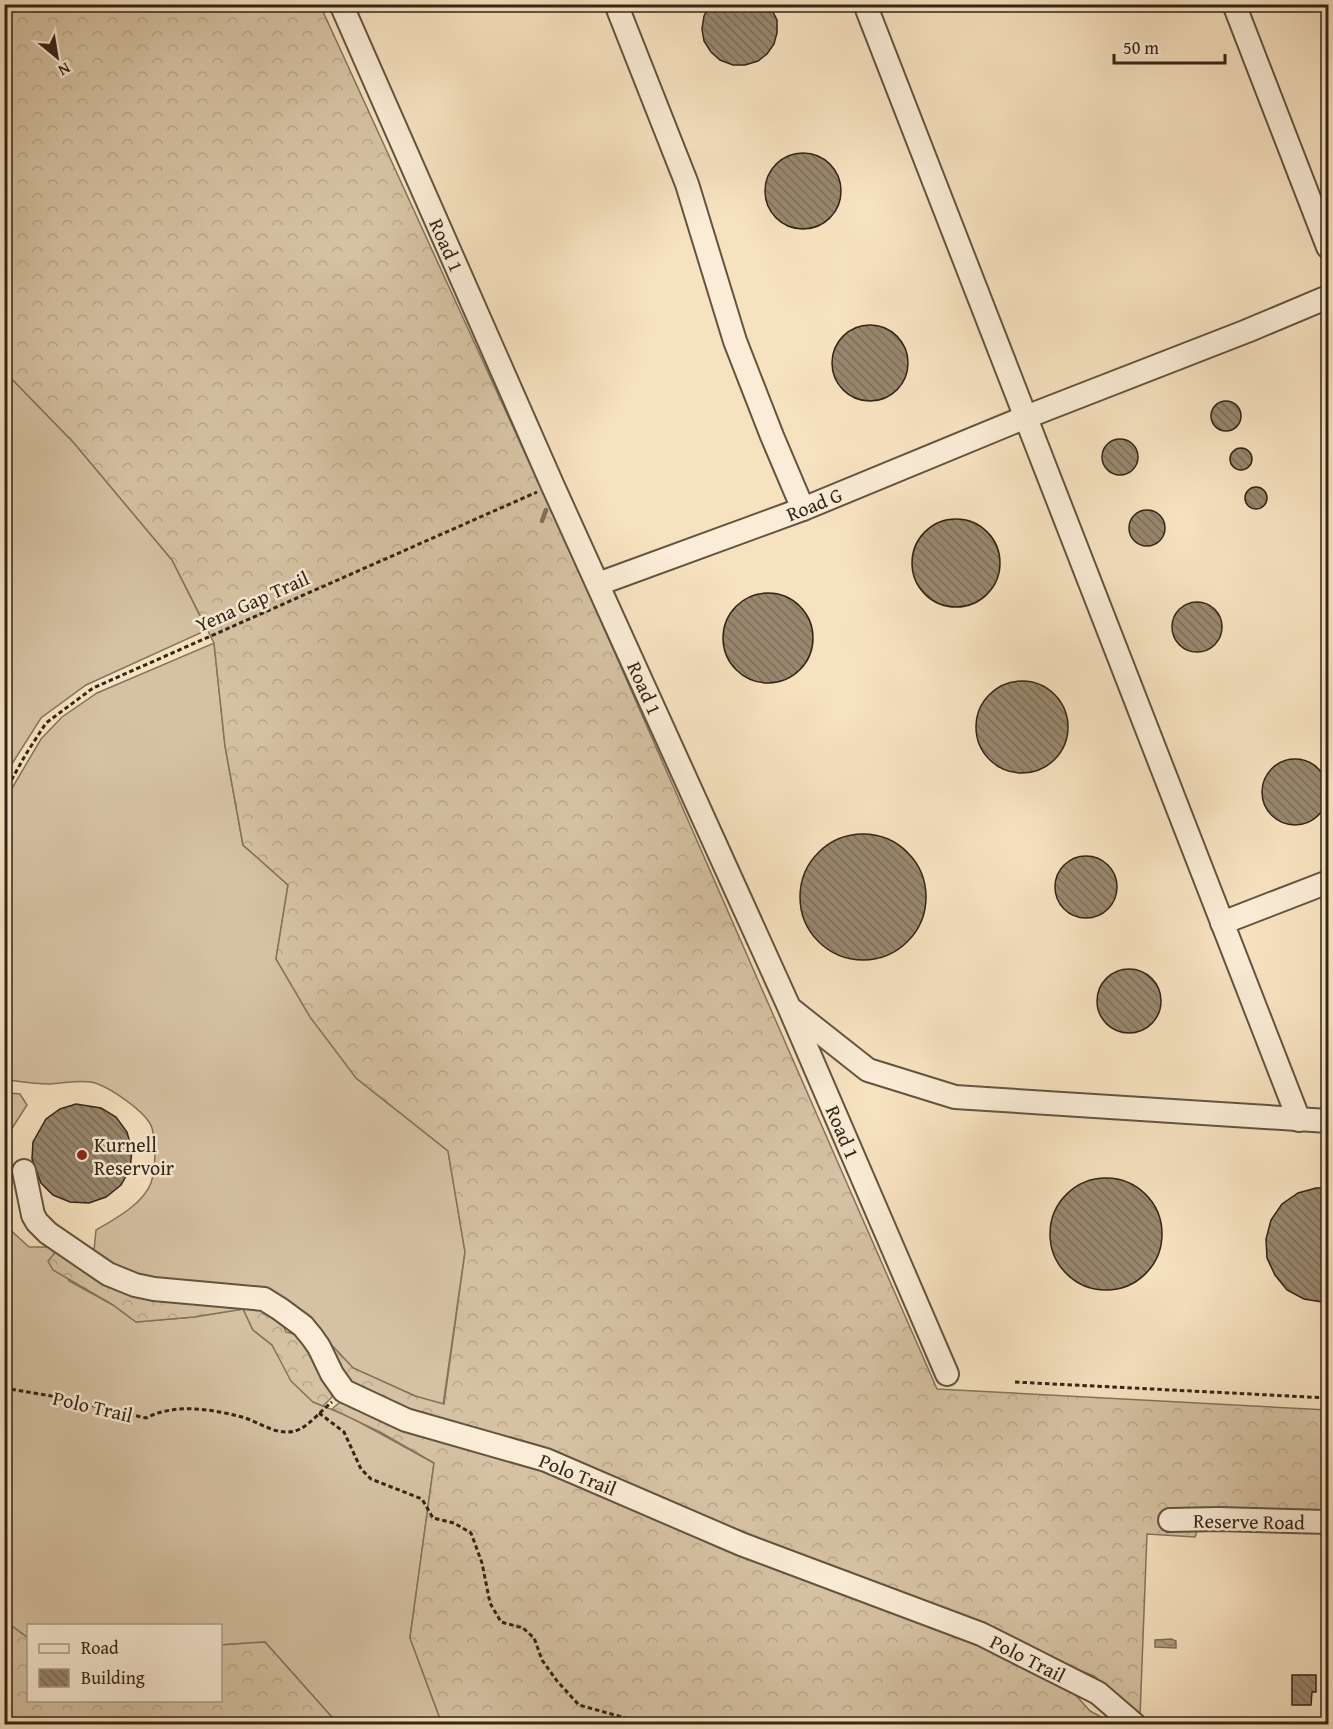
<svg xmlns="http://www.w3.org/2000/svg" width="1333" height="1729" viewBox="0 0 1333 1729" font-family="'Gentium Book Plus',serif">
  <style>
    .grass { fill: #d6c2a3; stroke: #84745c; stroke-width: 1.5 }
    .forest { fill: url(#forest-crowns); stroke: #84745c; stroke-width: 1.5 }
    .water { fill: url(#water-waves); stroke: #807059; stroke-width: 1.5 }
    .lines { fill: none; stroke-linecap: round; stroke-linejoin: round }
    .stream { stroke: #807059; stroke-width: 4.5 }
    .building { fill: url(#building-back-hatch); stroke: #322516; stroke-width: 1.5 }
    .minor-casing { stroke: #635440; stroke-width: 26 }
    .path { stroke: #322516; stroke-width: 3; stroke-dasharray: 4.5 3; stroke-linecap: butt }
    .minor { stroke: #faecd6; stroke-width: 22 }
    .poi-dot { fill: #8f2418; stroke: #faecd6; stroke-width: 2 }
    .labels { text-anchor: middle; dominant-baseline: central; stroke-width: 5; stroke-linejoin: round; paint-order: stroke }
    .street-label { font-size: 20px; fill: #322516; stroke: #faecd6 }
    .poi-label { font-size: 20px; fill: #322516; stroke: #faecd6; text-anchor: start }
  </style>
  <defs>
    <pattern id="forest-crowns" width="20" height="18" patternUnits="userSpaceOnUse" patternTransform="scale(1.5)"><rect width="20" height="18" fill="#d6c2a3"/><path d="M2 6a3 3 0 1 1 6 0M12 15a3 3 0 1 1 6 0" fill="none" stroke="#b8a78c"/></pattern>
    <pattern id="water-waves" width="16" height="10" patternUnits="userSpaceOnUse" patternTransform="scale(1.5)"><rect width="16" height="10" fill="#b4a286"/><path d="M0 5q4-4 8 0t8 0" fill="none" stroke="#93846d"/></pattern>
    <pattern id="building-back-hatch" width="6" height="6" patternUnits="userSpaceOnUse" patternTransform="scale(1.5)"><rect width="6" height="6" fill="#98876e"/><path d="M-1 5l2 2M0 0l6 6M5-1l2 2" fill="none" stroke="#7d6e59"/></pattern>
  </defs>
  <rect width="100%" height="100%" fill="#f7e2c0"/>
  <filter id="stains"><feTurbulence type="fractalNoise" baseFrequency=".00333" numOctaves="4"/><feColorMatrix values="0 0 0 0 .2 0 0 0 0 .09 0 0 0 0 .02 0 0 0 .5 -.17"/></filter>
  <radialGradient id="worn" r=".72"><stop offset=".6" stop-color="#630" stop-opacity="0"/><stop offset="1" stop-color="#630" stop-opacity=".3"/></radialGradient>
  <g class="grass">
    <polygon points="5,372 74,443 172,560 207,630 86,685 41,718 5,775"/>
    <path d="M214,643L225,746L243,845L288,885L276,959L356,1078L448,1151L465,1252L443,1405L415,1396L353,1368L326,1339L293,1308L129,1279L94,1251L96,1230C115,1219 143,1204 151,1183C156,1167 156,1143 152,1128C147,1112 107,1085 91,1082C78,1080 64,1083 50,1084C37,1084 22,1082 9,1080L11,1093L20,1094L27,1105L9,1133L5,1134V800L41,739L62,717L97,693Z"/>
    <polygon points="4,1224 29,1247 54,1247 54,1254 69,1281 113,1305 136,1322 194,1317 243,1309 253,1330 272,1345 281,1360 313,1402 350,1417 434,1463 410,1638 442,1724 338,1724 265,1642 221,1645 220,1626 28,1626 28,1638 5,1621"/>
  </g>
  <g class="forest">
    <polygon points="4,5 320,5 582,578 937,1389 1328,1410 1328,1518 1204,1512 1195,1537 1147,1534 1140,1716 1094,1676 441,1425 341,1379 326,1339 353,1368 415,1396 444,1404 465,1252 448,1151 356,1078 310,1017 276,959 288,885 243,845 225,746 214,643 172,560 74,443 5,372"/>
    <path d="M54,1247L77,1263L252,1304L280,1318L286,1332C308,1334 323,1370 334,1387L332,1397L323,1406L313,1402L291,1381L272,1345L253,1330L243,1309L194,1317L136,1322L113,1305L53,1270L48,1261L54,1254Z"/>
    <polygon points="346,1397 543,1466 974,1635 1072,1691 1090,1711 1114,1724 442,1724 410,1638 434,1463 380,1432 332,1409"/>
    <polygon points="5,1621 28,1638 28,1700 220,1700 221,1645 265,1642 338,1724 5,1724"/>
  </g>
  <polygon class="water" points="1171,1639 1176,1641 1176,1648 1155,1647 1155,1640"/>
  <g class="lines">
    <polyline class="stream" points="542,521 546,510"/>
  </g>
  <g class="building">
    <polygon points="710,4 769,4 777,20 777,33 774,44 767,54 758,61 745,65 733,65 720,60 711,52 704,41 702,29 704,16"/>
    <circle cx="803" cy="191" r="38"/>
    <circle cx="870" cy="363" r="38"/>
    <circle cx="1226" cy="416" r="15"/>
    <circle cx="1120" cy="457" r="18"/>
    <circle cx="1241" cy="459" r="11"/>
    <circle cx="1256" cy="498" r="11"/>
    <circle cx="1147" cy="528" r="18"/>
    <circle cx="956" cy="563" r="44"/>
    <circle cx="768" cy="638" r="45"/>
    <circle cx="1197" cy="627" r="25"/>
    <circle cx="1022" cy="727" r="46"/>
    <circle cx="1295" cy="792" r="33"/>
    <circle cx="863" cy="897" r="63"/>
    <circle cx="1086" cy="887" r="31"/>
    <circle cx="1129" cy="1001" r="32"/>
    <polygon points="76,1104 101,1108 116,1117 127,1132 132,1150 130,1169 121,1185 106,1197 89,1203 70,1202 53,1195 41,1183 32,1159 33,1142 46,1119 60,1109"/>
    <circle cx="1106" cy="1234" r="56"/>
    <polygon points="1316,1188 1329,1188 1329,1303 1304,1299 1287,1290 1275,1275 1267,1258 1266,1239 1271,1220 1282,1204 1298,1193"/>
    <polygon points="1292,1675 1316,1675 1316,1692 1312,1692 1311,1705 1292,1705"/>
  </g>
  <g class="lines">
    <defs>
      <g id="minor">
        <polyline points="341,4 552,484 789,1007 947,1374"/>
        <polyline points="616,4 687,184 735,341 772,436 803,509"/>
        <polyline points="865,4 1299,1120"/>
        <polyline points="1234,4 1328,247"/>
        <polyline points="598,584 803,509 1026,417 1247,331 1328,297"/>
        <polyline points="1222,923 1328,882"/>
        <polyline points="792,1010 868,1070 955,1097 1328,1121"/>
        <polyline points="24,1171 33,1215 37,1222 48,1233 108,1274 135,1285 154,1289 264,1299 280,1309 303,1326 312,1337 319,1347 332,1374 344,1391 406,1420 546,1460 741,1544 981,1634 1098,1693 1134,1724"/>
        <polyline points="1170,1520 1219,1519 1328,1522"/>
      </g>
    </defs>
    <use href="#minor" class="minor-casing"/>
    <g class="path">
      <polyline points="4,793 26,754 46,723 93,688 537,492"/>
      <polyline points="1015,1382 1328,1398"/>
      <path d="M4,1388L52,1396L146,1418C175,1403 211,1409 242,1417C260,1422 280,1439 300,1429C309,1425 323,1409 332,1402"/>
      <polyline points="319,1413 344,1432 361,1469 371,1479 422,1499 433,1518 454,1523 471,1533 482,1563 490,1603 501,1622 523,1628 534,1638 542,1660 557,1681 579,1705 647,1724"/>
    </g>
    <use href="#minor" class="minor"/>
  </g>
  <circle class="poi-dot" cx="82" cy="1155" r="6"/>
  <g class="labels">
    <g class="street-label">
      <text transform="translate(447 245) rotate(66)">Road 1</text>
      <text transform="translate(814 504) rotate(-22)">Road G</text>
      <text transform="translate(252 601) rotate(-24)">Yena Gap Trail</text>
      <text transform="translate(645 688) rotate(66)">Road 1</text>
      <text transform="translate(843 1132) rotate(67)">Road 1</text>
      <text transform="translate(93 1406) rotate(13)">Polo Trail</text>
      <text transform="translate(578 1474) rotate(22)">Polo Trail</text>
      <text transform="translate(1249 1521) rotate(1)">Reserve Road</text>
      <text transform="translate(1028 1658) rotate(27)">Polo Trail</text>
    </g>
    <g class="poi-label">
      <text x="94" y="1144">Kurnell<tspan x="94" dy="23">Reservoir</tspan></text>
    </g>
  </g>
  <rect width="1333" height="1729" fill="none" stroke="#f7e2c0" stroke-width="24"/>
  <rect x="6" y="6" width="1321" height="1717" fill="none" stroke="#322516" stroke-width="3"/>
  <rect x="12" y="12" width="1309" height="1705" fill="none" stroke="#322516" stroke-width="1.5"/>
  <rect x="27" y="1624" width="195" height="78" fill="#faecd6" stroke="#aa9c89" stroke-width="1.5"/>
  <rect x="39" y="1644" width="30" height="9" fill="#faecd6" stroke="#aa9c89" stroke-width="1.5"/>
  <text x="81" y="1654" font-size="18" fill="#322516">Road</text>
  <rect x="39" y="1669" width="30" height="18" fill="url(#building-back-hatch)" stroke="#aa9c89" stroke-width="1.5"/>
  <text x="81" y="1684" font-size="18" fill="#322516">Building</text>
  <g transform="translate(57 57) rotate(150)" stroke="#faecd6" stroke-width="4.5" paint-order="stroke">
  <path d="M0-4.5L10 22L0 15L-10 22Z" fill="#322516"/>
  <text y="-9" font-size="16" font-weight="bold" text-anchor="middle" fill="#322516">N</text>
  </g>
  <path d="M1114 54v9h111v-9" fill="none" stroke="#322516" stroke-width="3"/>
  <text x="1123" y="54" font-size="18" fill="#322516" stroke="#faecd6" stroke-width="4.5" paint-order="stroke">50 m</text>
  <rect width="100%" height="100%" filter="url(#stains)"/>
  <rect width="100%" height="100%" fill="url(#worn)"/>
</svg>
